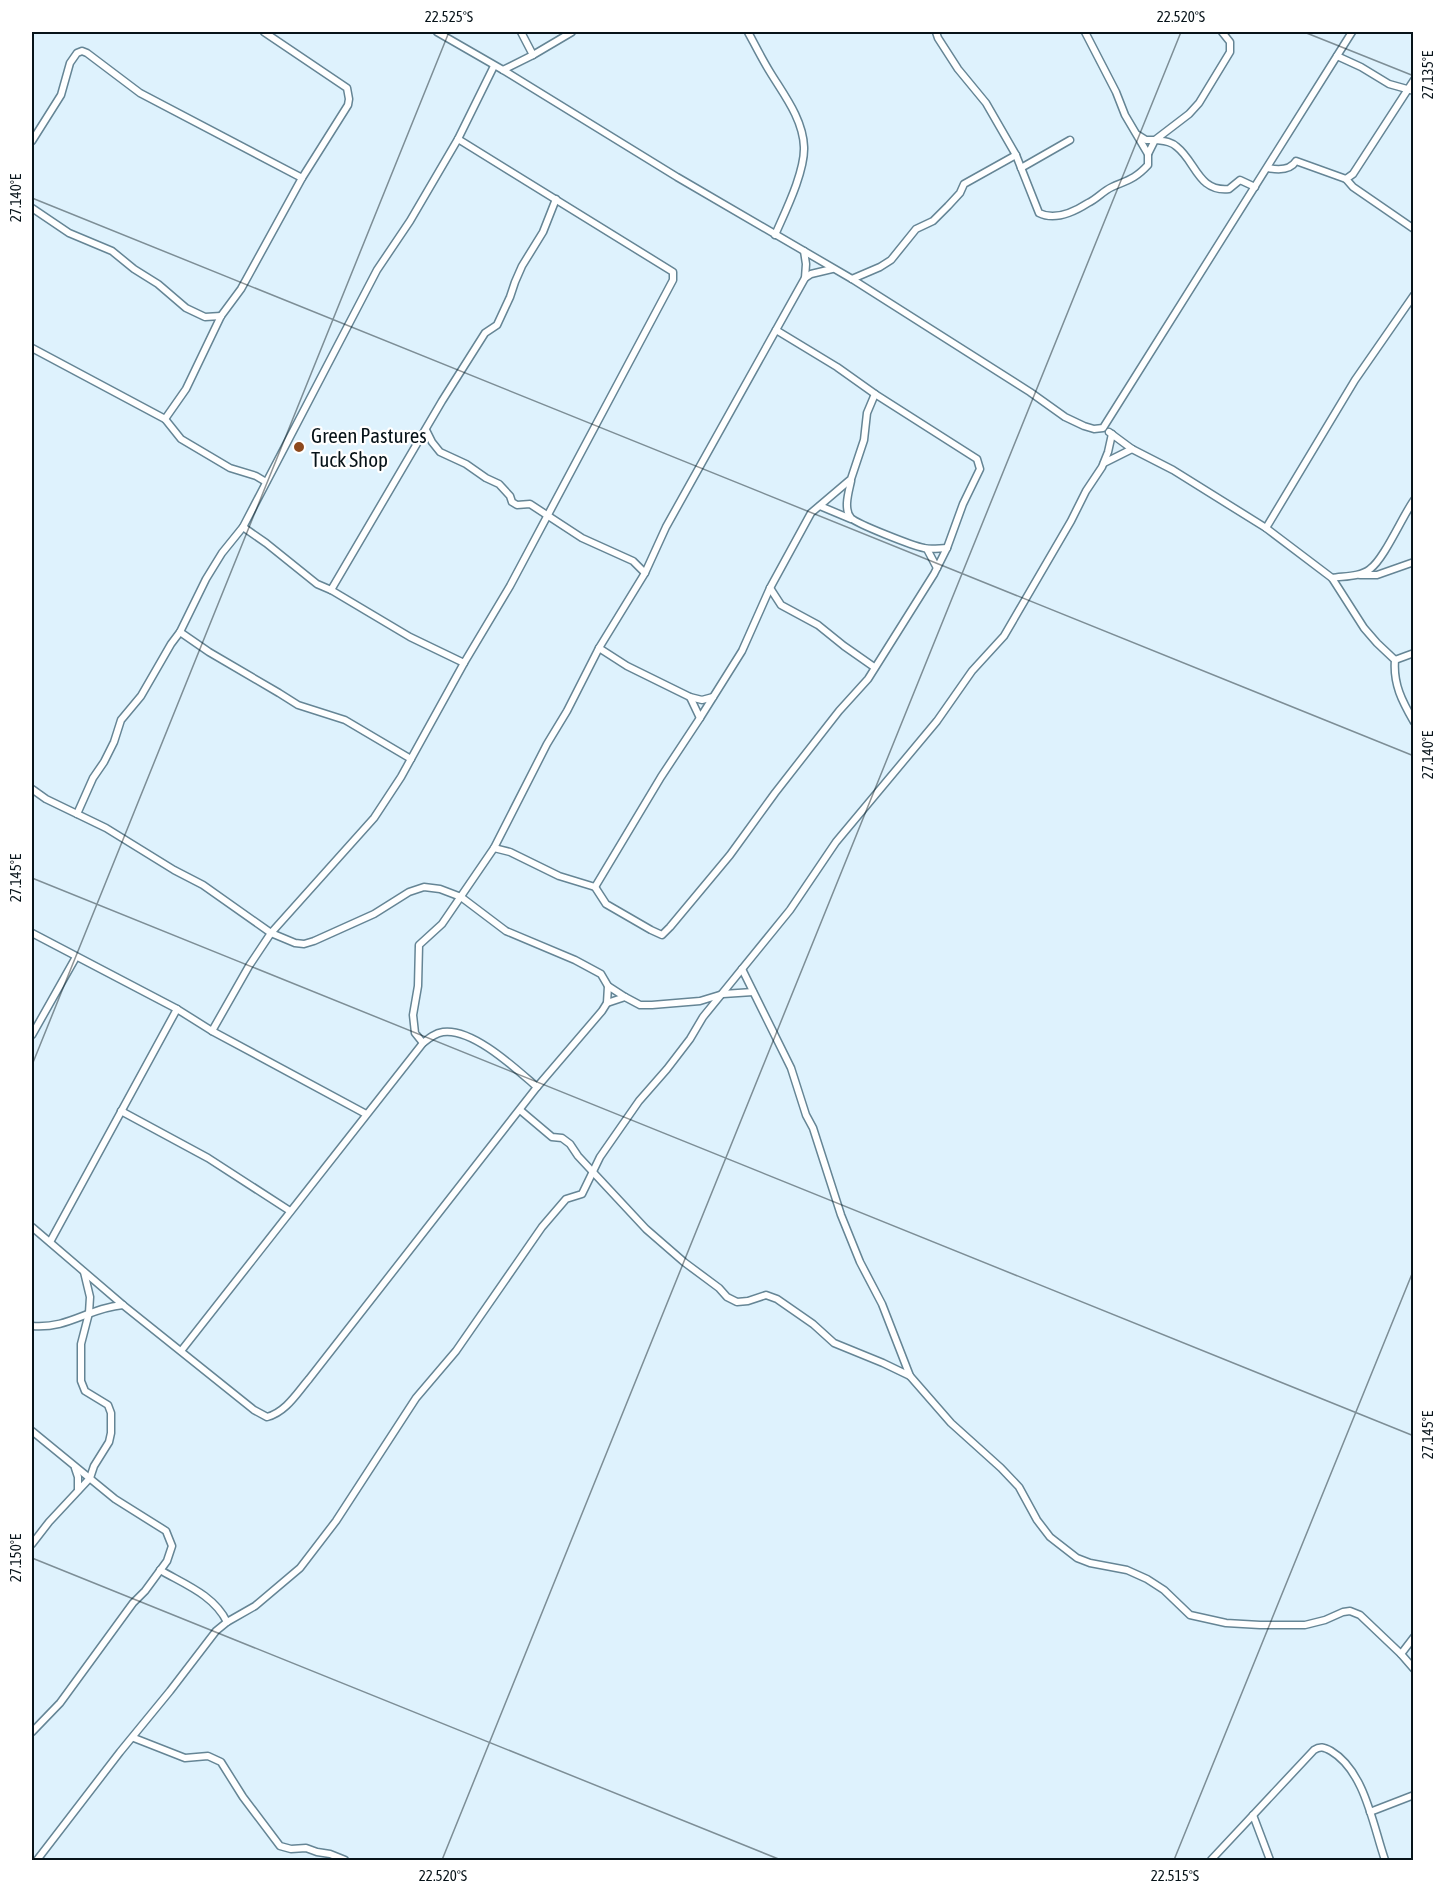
<svg xmlns="http://www.w3.org/2000/svg" width="1445" height="1892" viewBox="0 0 1445 1892" font-family="'Asap Condensed',sans-serif">
  <style>
    .lines { fill: none; stroke-linecap: round; stroke-linejoin: round }
    .street-casing { stroke: #658595; stroke-width: 9 }
    .street { stroke: #fff; stroke-width: 6 }
    .ticks { fill: none; stroke: #071319; stroke-width: 1.5; stroke-opacity: 0.45 }
    .poi-dot { fill: #8d491d; stroke: #fff; stroke-width: 2 }
    .labels { text-anchor: middle; dominant-baseline: central; stroke-width: 4.5; stroke-linejoin: round; paint-order: stroke }
    .poi-label { font-size: 21px; fill: #071319; stroke: #fff; text-anchor: start }
    .neatline { fill: none; stroke: #071319; stroke-width: 2 }
    .ticks-label { font-size: 15px; text-anchor: middle; fill: #071319 }
  </style>
  <rect width="100%" height="100%" fill="#def2fd"/>
  <g class="lines">
    <defs>
      <g id="street">
        <polyline points="437,32 503,70 677,177 852,279 1030,392 1065,417 1084,426 1094,429 1103,428 1352,32"/>
        <polyline points="521,32 533,55"/>
        <path d="M748,32C755,45 762,59 770,72C784,95 803,119 804,147C805,172 785,212 775,235"/>
        <path d="M936,32L938,38L958,69L986,103L1016,155L1039,213C1055,221 1074,212 1088,203C1097,199 1103,191 1112,187C1128,180 1135,179 1148,165V154L1125,115L1116,92L1085,32"/>
        <polyline points="1337,56 1361,67 1389,84 1414,91"/>
        <polyline points="503,70 533,55 572,32"/>
        <polyline points="1414,80 1353,174 1346,179 1353,187 1414,229"/>
        <polyline points="1138,135 1146,140 1155,140 1189,114 1199,103 1230,52 1230,42 1222,32"/>
        <polyline points="32,141 61,95 70,63 77,53 82,51 87,53 140,93 302,178"/>
        <path d="M1148,154L1155,140C1163,141 1171,141 1177,147C1196,162 1198,192 1229,189L1240,180L1255,187"/>
        <polyline points="1021,168 1070,140"/>
        <path d="M1268,168C1278,170 1290,171 1296,161L1346,179"/>
        <polyline points="32,208 69,233 112,251 134,269 158,284 186,308 205,317 221,316"/>
        <polyline points="805,278 811,274 832,269"/>
        <polyline points="852,279 880,267 891,260 916,229 933,221 948,206 960,193 964,184 1016,155"/>
        <polyline points="32,348 165,419 181,439 230,468 256,476 266,482"/>
        <polyline points="165,419 186,389 221,316 241,289 302,178 348,105 349,99 347,88 264,32"/>
        <polyline points="426,430 432,442 440,452 466,464 486,478 499,484 510,496 512,502 517,505 530,504 582,538 633,561 645,573"/>
        <path d="M1109,432L1132,449L1173,470L1266,528L1332,578L1364,628L1377,643L1395,660C1393,684 1402,701 1414,722"/>
        <polyline points="1104,463 1132,449"/>
        <path d="M851,481C849,491 843,509 851,518C857,524 913,546 924,548C931,550 940,548 947,548"/>
        <polyline points="820,506 851,519"/>
        <polyline points="243,527 266,543 317,584 331,590 410,637 464,663"/>
        <polyline points="1266,528 1355,380 1414,295"/>
        <polyline points="927,549 937,568"/>
        <polyline points="1360,575 1377,575 1414,562"/>
        <path d="M1332,578C1344,576 1360,577 1370,569C1384,559 1402,517 1414,500"/>
        <polyline points="770,588 781,605 818,625 844,646 874,667"/>
        <polyline points="331,590 442,401 485,333 497,325 510,297 515,282 522,266 543,232 556,199"/>
        <polyline points="180,632 209,652 279,693 298,705 345,720 411,759"/>
        <polyline points="599,648 627,666 690,697 702,700 713,697"/>
        <polyline points="1395,660 1414,653"/>
        <polyline points="690,697 700,718 742,651 770,588 811,513 851,479 864,440 867,413 875,394"/>
        <path d="M32,789L46,799L106,828L174,870L203,885L271,933L295,943L304,944L314,941L374,914L409,892L424,887L440,889L461,897L506,931L575,960L601,974L608,986L607,1003L602,1011L537,1087L309,1379C297,1393 286,1412 267,1417L254,1410L123,1305L32,1227"/>
        <polyline points="77,814 93,778 104,762 114,742 121,720 141,696 171,644 180,632 206,579 222,553 243,527 377,270 410,221 458,139 494,66"/>
        <polyline points="494,848 510,852 559,876 595,887 661,777 700,718"/>
        <polyline points="595,887 606,904 651,930 662,935 670,927 730,855 775,793 839,711 868,679 934,574 947,548 963,504 980,469 977,459 875,394 837,367 776,330"/>
        <polyline points="32,933 177,1009 212,1031 366,1114"/>
        <polyline points="742,969 791,1068 806,1115 813,1128 841,1215 860,1262 882,1304 910,1376 951,1423 1001,1468 1019,1487 1037,1520 1050,1537 1077,1558 1090,1563 1127,1570 1147,1579 1164,1590 1190,1615 1226,1623 1260,1625 1305,1625 1325,1620 1343,1612 1350,1611 1360,1615 1401,1654"/>
        <polyline points="608,986 625,997"/>
        <polyline points="607,1003 625,997 640,1005 652,1005 700,1001 723,994 753,992"/>
        <polyline points="212,1031 249,966 271,933 374,818 401,777 464,663 510,586 673,280 673,272 458,139"/>
        <polyline points="32,1035 76,957"/>
        <polyline points="423,1043 415,1033 413,1015 418,986 419,945 442,924 494,848 547,744 567,711 599,648 645,573 666,527 805,278 806,264 804,251"/>
        <polyline points="520,1110 552,1137 562,1138 570,1144 578,1156 646,1229 684,1262 719,1288 727,1297 737,1302 748,1301 766,1295 777,1299 813,1324 834,1343 883,1363 910,1376"/>
        <polyline points="121,1111 208,1158 290,1211"/>
        <polyline points="50,1242 177,1009"/>
        <path d="M32,1326C69,1329 88,1308 123,1305"/>
        <path d="M181,1351L423,1043C429,1038 435,1033 443,1032C473,1028 516,1069 537,1087"/>
        <polyline points="32,1431 115,1499 166,1531 172,1546 167,1561 145,1591 133,1603 60,1703 32,1732"/>
        <polyline points="75,1468 78,1477 78,1490"/>
        <polyline points="32,1544 49,1522 90,1478 94,1466 109,1442 111,1433 111,1413 108,1405 85,1391 81,1381 81,1344 89,1313 90,1297 84,1272"/>
        <path d="M160,1570C184,1584 214,1595 227,1622"/>
        <polyline points="1414,1637 1401,1654 1414,1669"/>
        <polyline points="134,1738 185,1758 208,1756 221,1762 243,1797 280,1846 291,1849 306,1848 317,1852 330,1854 345,1860"/>
        <polyline points="1370,1812 1414,1795"/>
        <polyline points="1253,1815 1270,1860"/>
        <polyline points="37,1860 120,1752 170,1691 216,1631 227,1622 255,1606 300,1568 336,1521 416,1398 456,1351 542,1227 566,1199 582,1194 600,1157 639,1101 667,1069 690,1039 703,1017 790,910 836,842 937,721 972,671 1004,636 1071,521 1086,491 1102,467 1108,452 1112,434"/>
        <path d="M1211,1860L1314,1750C1320,1746 1324,1747 1331,1751C1365,1771 1373,1826 1385,1860"/>
      </g>
    </defs>
    <use href="#street" class="street-casing"/>
    <use href="#street" class="street"/>
  </g>
  <path class="ticks" d="M1304,32L1414,76M32,198L1414,756M32,878L1414,1436M32,1065L449,32M32,1558L781,1860M442,1860L1181,32M1174,1860L1414,1269"/>
  <circle class="poi-dot" cx="299" cy="447" r="6"/>
  <g class="labels">
    <g class="poi-label">
      <text x="311" y="435">Green Pastures<tspan x="311" dy="24">Tuck Shop</tspan></text>
    </g>
  </g>
  <rect width="1445" height="1892" fill="none" stroke="#ffffff" stroke-width="66"/>
  <rect x="33" y="33" width="1379" height="1826" class="neatline"/>
  <g class="ticks-label">
    <text x="449" y="22">22.525°S</text>
    <text x="1181" y="22">22.520°S</text>
    <text transform="translate(1428 75) rotate(-90)" y="5">27.135°E</text>
    <text transform="translate(16 198) rotate(-90)" y="5">27.140°E</text>
    <text transform="translate(1428 755) rotate(-90)" y="5">27.140°E</text>
    <text transform="translate(16 878) rotate(-90)" y="5">27.145°E</text>
    <text transform="translate(1428 1435) rotate(-90)" y="5">27.145°E</text>
    <text transform="translate(16 1558) rotate(-90)" y="5">27.150°E</text>
    <text x="443" y="1881">22.520°S</text>
    <text x="1175" y="1881">22.515°S</text>
  </g>
</svg>
